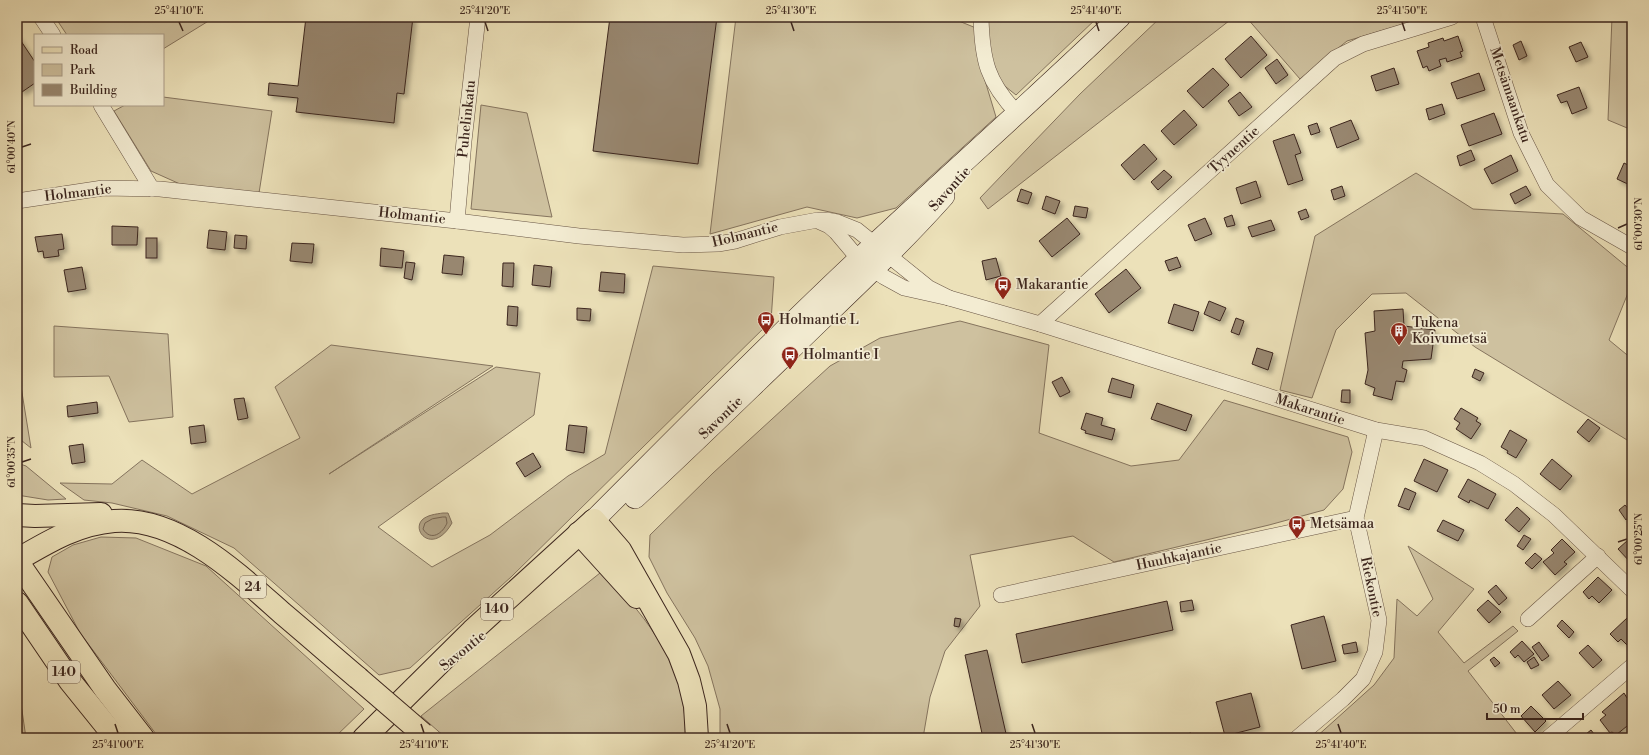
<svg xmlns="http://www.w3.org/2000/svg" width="1649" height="755" viewBox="0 0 1649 755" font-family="'Libre Bodoni',serif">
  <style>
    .green { fill: #cec19f; stroke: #85745e }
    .water { fill: #b0a184; stroke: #82705b }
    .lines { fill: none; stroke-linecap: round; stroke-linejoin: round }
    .shore { stroke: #766451; stroke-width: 1 }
    .building { fill: #98876f; stroke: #3c261e; filter: url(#shadow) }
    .street-casing { stroke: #685545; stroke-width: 16 }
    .secondary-casing { stroke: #3c261e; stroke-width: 22 }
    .primary-casing { stroke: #3c261e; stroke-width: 24 }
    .highway-casing { stroke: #3c261e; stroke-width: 24 }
    .street { stroke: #f3ecd2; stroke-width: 15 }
    .secondary { stroke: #f3ecd2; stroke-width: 21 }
    .primary { stroke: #ece1b9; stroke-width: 22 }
    .highway { stroke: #ece1b9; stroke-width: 22 }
    .highway-bridge-casing { stroke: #3c261e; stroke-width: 24; stroke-linecap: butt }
    .highway-bridge { stroke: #ece1b9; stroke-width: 22 }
    .ticks { fill: none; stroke: #3c261e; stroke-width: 1.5 }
    .labels { text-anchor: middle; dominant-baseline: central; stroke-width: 3.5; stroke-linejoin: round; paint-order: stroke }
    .shield { fill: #f3ecd2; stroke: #736154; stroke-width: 1 }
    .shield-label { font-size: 13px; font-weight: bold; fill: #3c261e }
    .street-label { font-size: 14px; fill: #3c261e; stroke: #f3ecd2 }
    .poi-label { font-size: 14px; fill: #3c261e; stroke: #f3ecd2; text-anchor: start }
    .neatline { fill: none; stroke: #3c261e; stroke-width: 1.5 }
    .ticks-label { font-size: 10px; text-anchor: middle; fill: #3c261e }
  </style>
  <defs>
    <filter id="shadow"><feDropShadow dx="3.5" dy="3.5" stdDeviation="2" flood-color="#0004"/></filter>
  </defs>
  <rect width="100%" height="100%" fill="#ece1b9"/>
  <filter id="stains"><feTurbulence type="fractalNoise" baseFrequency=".005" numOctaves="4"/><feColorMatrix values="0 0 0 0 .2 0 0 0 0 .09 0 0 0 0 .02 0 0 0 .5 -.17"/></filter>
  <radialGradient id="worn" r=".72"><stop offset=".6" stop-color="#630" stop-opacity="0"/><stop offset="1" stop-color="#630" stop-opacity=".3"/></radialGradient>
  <g class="green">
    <polygon points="55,17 215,17 163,49 163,35 67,35"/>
    <polygon points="736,17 949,17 976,28 977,54 996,117 896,208 857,218 807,207 710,234"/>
    <polygon points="986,17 1098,17 1016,95 1001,83 992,65"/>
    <polygon points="1161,17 1234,17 988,209 980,198 1080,94"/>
    <polygon points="1246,17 1428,17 1347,41 1300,79"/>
    <polygon points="1612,17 1632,17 1632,130 1608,120"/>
    <polygon points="163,97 272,111 259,193 180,184 151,171 114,111 125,105 163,105"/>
    <polygon points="481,105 527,113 552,217 471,209"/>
    <polygon points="1416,173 1473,209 1563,214 1632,271 1632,283 1609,340 1632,359 1632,443 1475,347 1406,293 1372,294 1336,330 1312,398 1280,390 1315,236"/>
    <polygon points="653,266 774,277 771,321 511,577 410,668 379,675 234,548 167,516 112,503 84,500 60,483 112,484 142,460 192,494 300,438 275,387 331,345 493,366 329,474 496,367 540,373 534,415 378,527 432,567 490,535 568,476 605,454"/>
    <polygon points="960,321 1049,345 1039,433 1131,466 1179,460 1224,400 1348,437 1352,452 1343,489 1324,510 1269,525 1114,562 1073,536 970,555 980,606 945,651 930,697 923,738 720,738 720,709 708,666 695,638 667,593 649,557 650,535 713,473 830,366 880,338"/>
    <polygon points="54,326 168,334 173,417 129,422 109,376 54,377"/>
    <polygon points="17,362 31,448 17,437"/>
    <polygon points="17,463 26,466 66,499 48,500 17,495"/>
    <polygon points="101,537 136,538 206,566 364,709 334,738 159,738 80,633 48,572 52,557 73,545"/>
    <polygon points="1408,546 1474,589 1438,632 1464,663 1513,626 1518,631 1468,671 1520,738 1315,738 1374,685 1394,658 1397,599 1417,616 1433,599"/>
    <path d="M600,573L604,574C649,618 689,672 685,738H446L421,716Z"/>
    <polygon points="17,693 20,697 26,738 17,738"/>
  </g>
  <path class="water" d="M443,513H448L452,523C434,555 411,532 422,520C427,515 436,514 443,513Z"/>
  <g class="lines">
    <path class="shore" d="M443,517H446L447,523C443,533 431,542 423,529L425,523L432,519Z"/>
  </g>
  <g class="building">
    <polygon points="306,17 413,17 404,94 397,93 394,123 296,112 298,98 268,95 269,83 298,86"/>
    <polygon points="610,17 717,17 698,164 593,151"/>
    <polygon points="17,35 35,62 35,83 22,92 17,85"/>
    <polygon points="1251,36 1267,55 1241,78 1225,59"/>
    <polygon points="1458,36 1463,51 1460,52 1462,57 1447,62 1446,58 1439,60 1441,66 1429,71 1427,66 1423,68 1417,51 1429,47 1428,43 1443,38 1444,41"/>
    <polygon points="1521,41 1527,56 1519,60 1513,45"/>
    <polygon points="1581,42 1588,57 1576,62 1569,47"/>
    <polygon points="1277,59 1288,75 1276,84 1265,68"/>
    <polygon points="1213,68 1229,85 1203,108 1187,91"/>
    <polygon points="1394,68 1399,84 1376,91 1371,76"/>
    <polygon points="1479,73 1485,90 1457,99 1451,83"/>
    <polygon points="1579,87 1587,108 1572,114 1567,101 1561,103 1557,95"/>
    <polygon points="1240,92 1252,107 1239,116 1228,101"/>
    <polygon points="1442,104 1445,114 1429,120 1426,109"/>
    <polygon points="1184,110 1197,125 1174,145 1161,131"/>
    <polygon points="1494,113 1502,134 1469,146 1461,125"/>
    <polygon points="1351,120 1359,139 1337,148 1330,128"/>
    <polygon points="1317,123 1320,132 1311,135 1308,126"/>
    <polygon points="1294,134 1301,153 1295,155 1303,180 1288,185 1273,141"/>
    <polygon points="1144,144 1157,159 1134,180 1121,165"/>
    <polygon points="1471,150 1475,160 1460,166 1457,156"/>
    <polygon points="1511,155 1518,171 1492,184 1484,169"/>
    <polygon points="1624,163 1632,167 1632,186 1617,179"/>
    <polygon points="1164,170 1172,177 1158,190 1151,182"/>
    <polygon points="1256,181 1261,197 1241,204 1236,188"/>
    <polygon points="1342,186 1345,196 1334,200 1331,190"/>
    <polygon points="1526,186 1531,195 1515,204 1510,194"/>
    <polygon points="1021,189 1032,193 1028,204 1017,201"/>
    <polygon points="1046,196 1060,201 1055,214 1042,209"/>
    <polygon points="1075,206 1088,208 1086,218 1073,216"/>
    <polygon points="1306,209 1309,217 1301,220 1298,212"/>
    <polygon points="1232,215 1235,225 1227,227 1224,218"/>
    <polygon points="1067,218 1080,234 1052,257 1039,241"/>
    <polygon points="1205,218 1212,234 1195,241 1188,225"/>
    <polygon points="1271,220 1275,230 1252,237 1248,227"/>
    <polygon points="112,226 138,227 137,245 112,245"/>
    <polygon points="209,230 227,232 225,250 207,248"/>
    <polygon points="62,234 64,249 58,250 59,256 44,258 43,251 38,252 35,237"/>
    <polygon points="235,235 247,236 246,249 234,248"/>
    <rect x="146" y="238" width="11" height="20"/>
    <polygon points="292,243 314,244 312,263 290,261"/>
    <polygon points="381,248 404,251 402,268 380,266"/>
    <polygon points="444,255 464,257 462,275 442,273"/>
    <polygon points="1177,257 1181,267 1169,271 1165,261"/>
    <polygon points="996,258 1001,276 986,280 982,261"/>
    <polygon points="406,262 415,263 412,280 404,278"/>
    <polygon points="503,263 514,263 513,287 502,286"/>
    <polygon points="534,265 552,267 550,287 532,285"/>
    <polygon points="82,267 86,289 68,292 64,270"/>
    <polygon points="1126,269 1141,288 1109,313 1095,294"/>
    <polygon points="601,272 625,274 624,293 599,291"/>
    <polygon points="1209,301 1226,308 1220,321 1204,314"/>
    <polygon points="1174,304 1199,312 1193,331 1168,323"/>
    <polygon points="508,306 518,307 517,326 507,325"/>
    <polygon points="577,308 591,309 590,321 577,320"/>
    <polygon points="1403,309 1404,326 1435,330 1431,359 1403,361 1402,368 1407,370 1404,382 1396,381 1392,400 1373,395 1375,388 1365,384 1368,370 1365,333 1375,331 1374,311"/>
    <polygon points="1236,318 1244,321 1239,335 1231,332"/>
    <polygon points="1257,348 1273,353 1268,370 1252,364"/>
    <polygon points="1475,369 1484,373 1480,381 1472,377"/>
    <polygon points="1062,377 1070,392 1060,397 1052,382"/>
    <polygon points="1112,378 1134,385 1131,398 1108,392"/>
    <polygon points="1342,390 1350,390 1350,403 1341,402"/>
    <polygon points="244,398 248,418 238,420 234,399"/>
    <polygon points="97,402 98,413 68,417 67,406"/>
    <polygon points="1157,403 1192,415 1186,431 1151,419"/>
    <polygon points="1461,408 1478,418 1476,421 1481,424 1471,439 1456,429 1460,423 1454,419"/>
    <polygon points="1086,413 1103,418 1101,425 1115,429 1112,440 1085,433 1086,431 1081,429"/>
    <polygon points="1588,419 1600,428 1589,442 1577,432"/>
    <polygon points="204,425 206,442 191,444 189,427"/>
    <polygon points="569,425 587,427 584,453 566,450"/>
    <polygon points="1510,430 1527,440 1516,458 1507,453 1508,451 1501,447"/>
    <polygon points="83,444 85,462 72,464 69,446"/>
    <polygon points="533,453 541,467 525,477 516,463"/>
    <polygon points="1424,459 1448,470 1437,492 1414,481"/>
    <polygon points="1552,459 1572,476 1560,490 1540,474"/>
    <polygon points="1468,479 1496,494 1488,509 1470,500 1469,503 1458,497"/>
    <polygon points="1405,488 1416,493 1409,510 1398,506"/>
    <polygon points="1625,505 1632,513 1626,520 1619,510"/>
    <polygon points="1517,507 1530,519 1519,532 1505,520"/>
    <polygon points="1443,520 1464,530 1458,541 1437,531"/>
    <polygon points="1524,535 1531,539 1523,550 1517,546"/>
    <polygon points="1562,539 1575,552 1564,562 1567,564 1555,575 1543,562 1554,553 1551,550"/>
    <polygon points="1628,540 1632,544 1632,564 1618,549"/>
    <polygon points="1535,553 1542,559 1532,569 1525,563"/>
    <polygon points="1598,577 1612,590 1599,603 1592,596 1589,599 1583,592"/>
    <polygon points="1496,585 1507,598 1499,605 1488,592"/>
    <polygon points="1192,600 1194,610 1181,612 1180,602"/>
    <polygon points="1488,600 1501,612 1489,623 1477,610"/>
    <polygon points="1167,601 1173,630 1022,663 1016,634"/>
    <polygon points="1324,616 1336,661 1302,669 1291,625"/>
    <polygon points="955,618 961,619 959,627 954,626"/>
    <polygon points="1627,618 1632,623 1632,641 1628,646 1621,639 1618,642 1610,634"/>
    <polygon points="1562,620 1574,632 1569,638 1557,626"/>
    <polygon points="1522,641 1534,654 1524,662 1518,655 1515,658 1510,652"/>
    <polygon points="1356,642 1358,652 1344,654 1342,645"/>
    <polygon points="1539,642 1549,656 1542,661 1532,647"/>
    <polygon points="1588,645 1602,660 1593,668 1579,653"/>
    <polygon points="987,650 1007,738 983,738 965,655"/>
    <polygon points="1494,657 1500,663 1495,667 1490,660"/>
    <polygon points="1534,657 1539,665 1531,669 1527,662"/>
    <polygon points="1558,681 1571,695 1554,709 1542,695"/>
    <polygon points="1251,693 1260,727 1225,736 1216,702"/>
    <polygon points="1624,693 1627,698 1629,696 1632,700 1632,722 1616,735 1612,732 1610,733 1600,720 1606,715 1602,712"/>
    <polygon points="1531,706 1546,721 1535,732 1521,716"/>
    <polygon points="1591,730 1597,738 1581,738"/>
    <polygon points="1191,733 1192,738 1182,738 1181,735"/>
  </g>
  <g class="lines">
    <defs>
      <g id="street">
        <polyline points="41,17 53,35"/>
        <path d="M981,17C982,60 987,82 1018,114"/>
        <polyline points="1483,17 1521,133 1547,185 1581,218 1632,247"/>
        <polyline points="101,105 152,189"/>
        <polyline points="17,201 103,188 160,189 457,221 579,236 683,245 718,244 735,241 780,227 818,220 826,220 837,222 857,230 929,288 949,298"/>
        <polyline points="457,221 464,141 478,17"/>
        <polyline points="820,222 829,226 836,232 852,251 874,270 884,277 904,288 949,298 1040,324 1376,430 1424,438 1480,463 1514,484 1554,515 1632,590"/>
        <polyline points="1040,324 1335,58 1363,44 1452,17"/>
        <polyline points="1001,595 1356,518"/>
        <polyline points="1528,619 1598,556"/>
        <polyline points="1297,738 1343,699 1363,679 1375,652 1379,620 1356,518 1376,430"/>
        <polyline points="1548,738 1632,666"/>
      </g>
      <g id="secondary">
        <path d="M635,498C687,450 737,401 788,352C841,300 895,251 944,196"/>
        <path d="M594,520C682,432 769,343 860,258C946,177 1035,99 1120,17"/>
      </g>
      <g id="primary">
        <polyline points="17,561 105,689 143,738"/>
        <polyline points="17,603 70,681 116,738"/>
        <polyline points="364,738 472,631 593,521"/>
      </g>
      <g id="highway">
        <polyline points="17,515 35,516 101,514"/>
        <polyline points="594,520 620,550 679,654 689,681 695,706 697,738"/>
        <polyline points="579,533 637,597"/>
        <path d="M17,560C48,542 77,524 114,521C178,516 238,574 282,613C307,634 332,656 358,678"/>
      </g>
    </defs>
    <use href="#street" class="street-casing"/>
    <use href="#secondary" class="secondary-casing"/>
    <use href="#primary" class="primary-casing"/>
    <use href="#highway" class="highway-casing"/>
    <use href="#street" class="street"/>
    <use href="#secondary" class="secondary"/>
    <use href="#primary" class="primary"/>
    <use href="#highway" class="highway"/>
    <defs>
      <polyline id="highway-bridge" points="358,678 423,734"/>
    </defs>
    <use href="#highway-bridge" class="highway-bridge-casing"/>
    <use href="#highway-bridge" class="highway-bridge"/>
  </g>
  <path class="ticks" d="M179,22L183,31M485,22L488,31M791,22L794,31M1096,22L1099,31M1402,22L1405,31M22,147L31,144M1618,228L1627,224M22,462L31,459M1618,542L1627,539M115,724L118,733M421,724L424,733M727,724L730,733M1032,724L1035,733M1338,724L1341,733"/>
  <defs>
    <symbol id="bus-pin" viewBox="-11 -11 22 30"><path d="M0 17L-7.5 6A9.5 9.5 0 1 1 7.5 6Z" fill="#8f2418" stroke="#f3ecd2"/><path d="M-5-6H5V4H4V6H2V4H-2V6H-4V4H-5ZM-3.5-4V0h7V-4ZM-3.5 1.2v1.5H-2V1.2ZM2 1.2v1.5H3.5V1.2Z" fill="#fff"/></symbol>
    <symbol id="building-pin" viewBox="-11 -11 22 30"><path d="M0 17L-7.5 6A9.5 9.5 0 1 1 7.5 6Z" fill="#8f2418" stroke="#f3ecd2"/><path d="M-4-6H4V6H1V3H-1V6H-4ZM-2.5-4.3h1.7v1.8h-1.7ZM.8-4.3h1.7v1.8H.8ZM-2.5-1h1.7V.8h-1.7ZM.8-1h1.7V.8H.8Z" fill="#fff"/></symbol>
  </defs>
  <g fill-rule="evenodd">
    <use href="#bus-pin" x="993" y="275" width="20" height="27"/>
    <use href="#bus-pin" x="756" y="310" width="20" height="27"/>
    <use href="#building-pin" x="1389" y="321" width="20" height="27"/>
    <use href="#bus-pin" x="780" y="345" width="20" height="27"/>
    <use href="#bus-pin" x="1287" y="514" width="20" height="27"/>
  </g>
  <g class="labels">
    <g class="shield">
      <rect x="240" y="576" width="26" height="22" rx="3"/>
      <rect x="481" y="598" width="32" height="22" rx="3"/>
      <rect x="48" y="661" width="32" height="22" rx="3"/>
    </g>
    <g class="shield-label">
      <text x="253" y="587">24</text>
      <text x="497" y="609">140</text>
      <text x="64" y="672">140</text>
    </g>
    <g class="street-label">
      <text transform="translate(1510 95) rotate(71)">Metsämaankatu</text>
      <text transform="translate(467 119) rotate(-84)">Puhelinkatu</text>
      <text transform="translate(1234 150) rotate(-42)">Tyynentie</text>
      <text transform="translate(950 189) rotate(-48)">Savontie</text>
      <text transform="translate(78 193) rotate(-7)">Holmantie</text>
      <text transform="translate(412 216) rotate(6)">Holmantie</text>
      <text transform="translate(745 235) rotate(-14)">Holmantie</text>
      <text transform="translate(1310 410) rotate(18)">Makarantie</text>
      <text transform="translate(721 418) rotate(-44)">Savontie</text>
      <text transform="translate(1179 557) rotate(-12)">Huuhkajantie</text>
      <text transform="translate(1371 587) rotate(78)">Riekontie</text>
      <text transform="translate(463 651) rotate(-39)">Savontie</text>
    </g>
    <g class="poi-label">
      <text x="1016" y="285">Makarantie</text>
      <text x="779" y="320">Holmantie L</text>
      <text x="1412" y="323">Tukena<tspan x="1412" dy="16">Koivumetsä</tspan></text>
      <text x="803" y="355">Holmantie I</text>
      <text x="1310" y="524">Metsämaa</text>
    </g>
  </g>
  <rect width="1649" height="755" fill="none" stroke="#ece1b9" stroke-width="44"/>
  <rect x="34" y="34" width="130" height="72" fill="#f3ecd2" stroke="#aa9d8a"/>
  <rect x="42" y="47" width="20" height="6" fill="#ece1b9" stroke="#aa9d8a"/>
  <text x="70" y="54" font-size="12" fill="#3c261e">Road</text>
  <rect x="42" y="64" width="20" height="12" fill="#cec19f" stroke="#aa9d8a"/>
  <text x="70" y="74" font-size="12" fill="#3c261e">Park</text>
  <rect x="42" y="84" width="20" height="12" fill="#98876f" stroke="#aa9d8a"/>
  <text x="70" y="94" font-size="12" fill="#3c261e">Building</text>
  <path d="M1487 713v6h96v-6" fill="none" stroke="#3c261e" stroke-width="2"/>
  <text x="1493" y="713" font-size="12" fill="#3c261e" stroke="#f3ecd2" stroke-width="3" paint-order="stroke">50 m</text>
  <rect x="22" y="22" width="1605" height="711" class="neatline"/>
  <g class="ticks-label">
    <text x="179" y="14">25°41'10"E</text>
    <text x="485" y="14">25°41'20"E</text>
    <text x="791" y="14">25°41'30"E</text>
    <text x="1096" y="14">25°41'40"E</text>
    <text x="1402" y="14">25°41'50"E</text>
    <text transform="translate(11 147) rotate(-90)" y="4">61°00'40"N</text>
    <text transform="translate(1638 224) rotate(-90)" y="4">61°00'30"N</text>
    <text transform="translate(11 462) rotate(-90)" y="4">61°00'35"N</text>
    <text transform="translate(1638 539) rotate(-90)" y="4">61°00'25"N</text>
    <text x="118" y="748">25°41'00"E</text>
    <text x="424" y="748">25°41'10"E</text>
    <text x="730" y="748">25°41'20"E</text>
    <text x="1035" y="748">25°41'30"E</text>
    <text x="1341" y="748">25°41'40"E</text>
  </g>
  <rect width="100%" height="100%" filter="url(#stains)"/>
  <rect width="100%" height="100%" fill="url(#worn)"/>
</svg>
